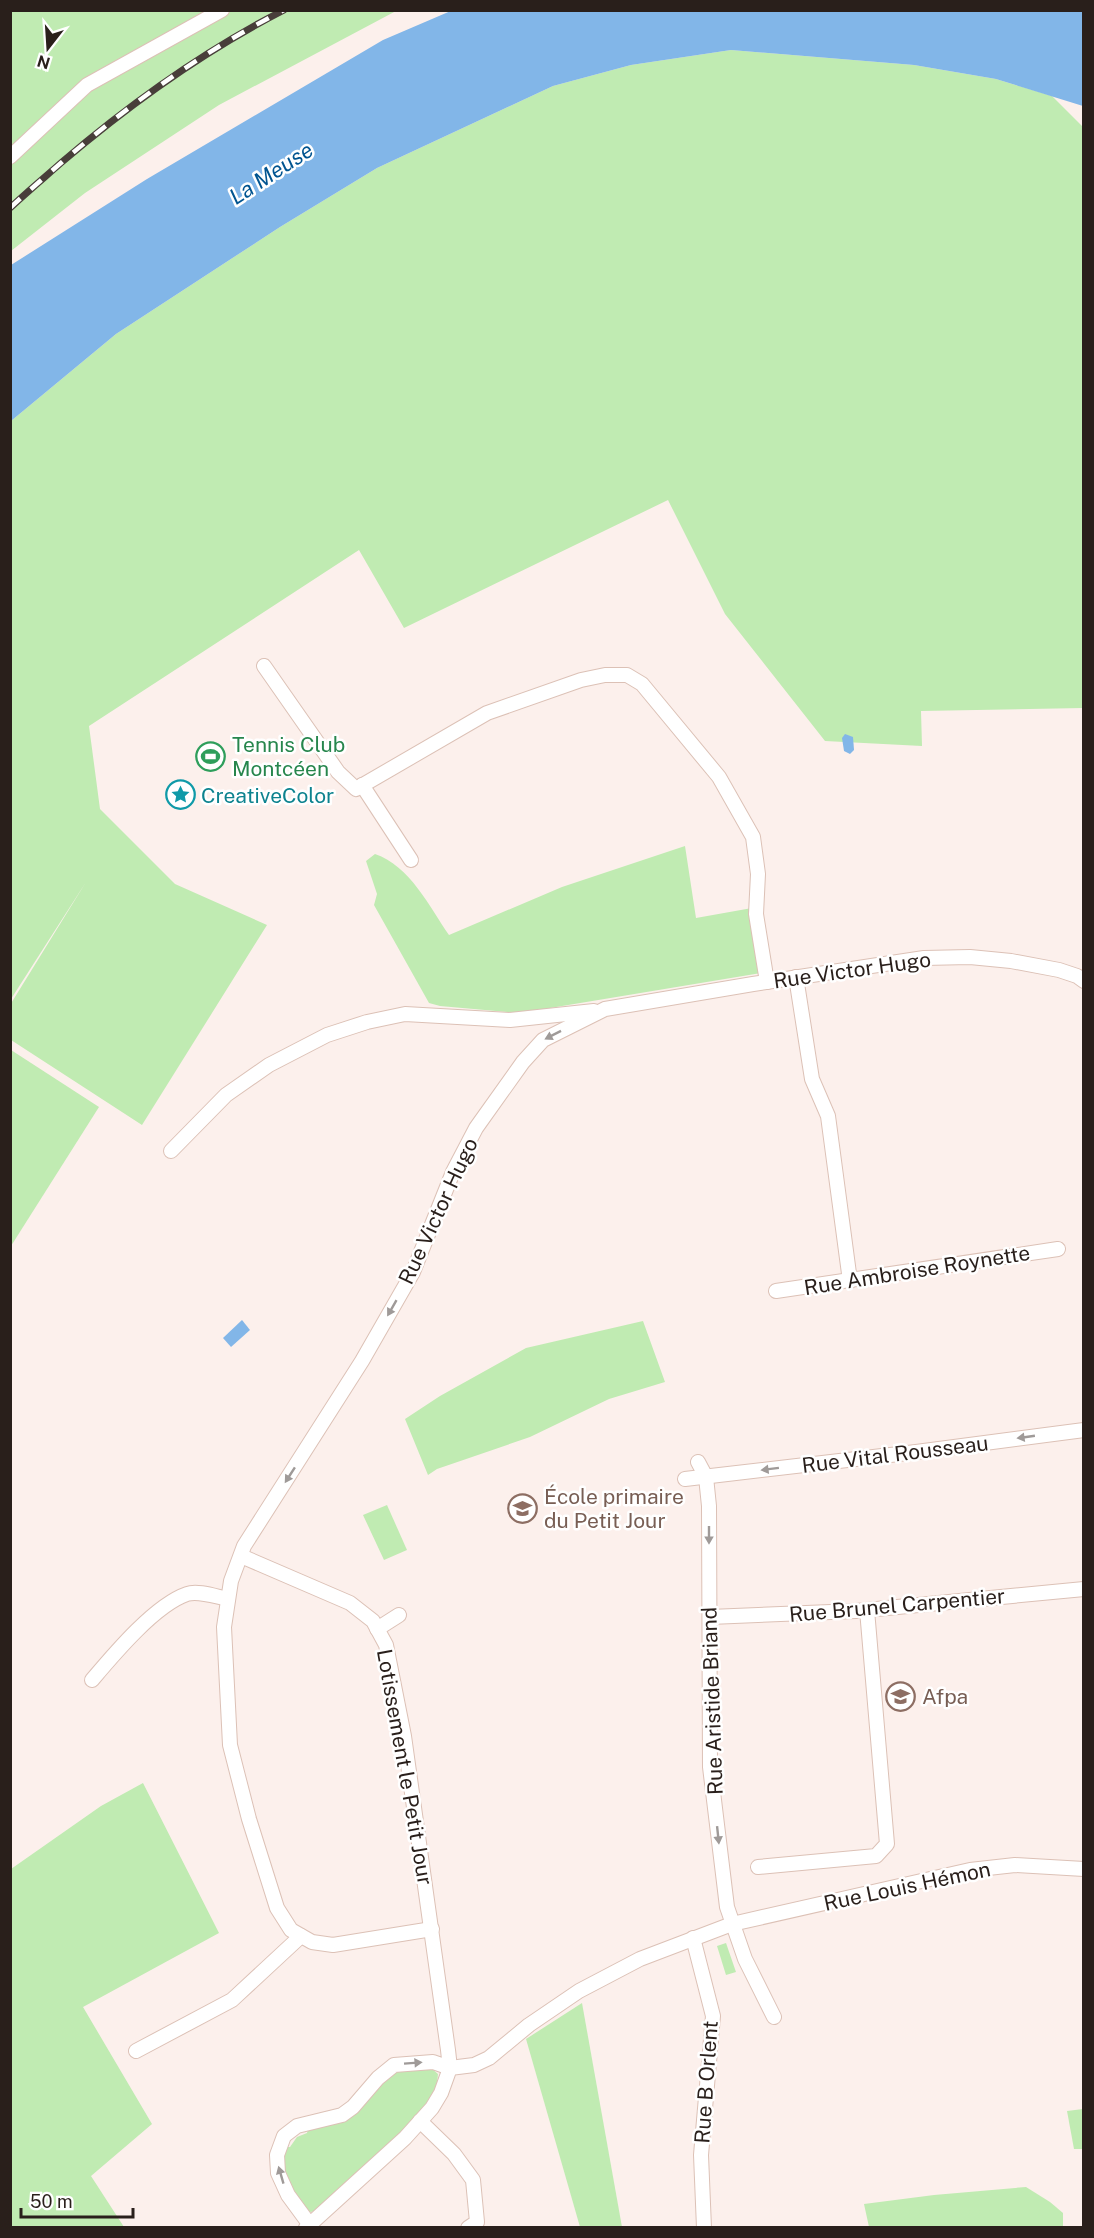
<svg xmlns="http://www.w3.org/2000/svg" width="1094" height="2238" viewBox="0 0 1094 2238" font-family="'Public Sans',sans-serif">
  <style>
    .green { fill: #c0ebb2 }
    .water { fill: #82b6e8 }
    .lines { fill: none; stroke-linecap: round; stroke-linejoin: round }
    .street-casing { stroke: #dcc1b6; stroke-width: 16 }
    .street { stroke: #fff; stroke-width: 14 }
    .rail-casing { stroke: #483e3a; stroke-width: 7 }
    .rail { stroke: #fff; stroke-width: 4.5; stroke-dasharray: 14; stroke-linecap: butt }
    .oneway { fill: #9f9a98 }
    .labels { text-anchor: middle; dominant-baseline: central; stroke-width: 5; stroke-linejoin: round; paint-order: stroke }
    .leisure-label { font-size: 21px; fill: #27864d; stroke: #fff; text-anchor: start }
    .culture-label { font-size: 21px; fill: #0d838f; stroke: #fff; text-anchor: start }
    .street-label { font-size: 21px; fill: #291f1b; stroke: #fff }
    .education-label { font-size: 21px; fill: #785e54; stroke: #fff; text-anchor: start }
    .water-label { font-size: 22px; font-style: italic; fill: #005490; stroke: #fff }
  </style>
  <rect width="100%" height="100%" fill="#fcf0ec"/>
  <g class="green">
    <polygon points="11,11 396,11 219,105 85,193 11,251"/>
    <polygon points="731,50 914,65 996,79 1052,96 1083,127 1083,708 921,711 922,746 825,741 725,614 668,500 404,628 359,550 89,726 100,809 175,884 267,925 142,1125 11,1040 10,1005 86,882 11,999 11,421 116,334 280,227 377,168 553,86 631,65"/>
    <path d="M685,846L696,918L752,908L761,973L520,1013L440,1006L429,1003L374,905L377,894L366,861L375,854C410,866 429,906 449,935L562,887Z"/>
    <polygon points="11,1050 99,1107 11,1246"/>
    <polygon points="643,1321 665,1382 609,1399 530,1437 437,1469 428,1475 405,1419 440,1396 526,1348"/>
    <polygon points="387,1505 407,1550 384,1560 363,1515"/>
    <polygon points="143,1783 219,1933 83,2007 152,2124 91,2176 124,2227 11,2227 11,1869 101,1806"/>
    <polygon points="726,1943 736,1972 726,1975 717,1946"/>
    <polygon points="582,2003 622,2227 580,2227 526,2039"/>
    <polygon points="396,2068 431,2068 438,2074 436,2093 420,2114 317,2210 311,2212 303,2210 281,2172 282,2147 290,2147 297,2137 307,2133 309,2125 335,2120"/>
    <polygon points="1083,2109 1083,2149 1074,2149 1067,2111"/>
    <polygon points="1026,2187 1050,2202 1063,2213 1063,2227 869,2227 864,2204 934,2195"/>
  </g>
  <g class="water">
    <polygon points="453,10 1083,11 1083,106 996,79 914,65 731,50 631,65 553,86 377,168 280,227 116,334 11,421 11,265 147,179 383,40"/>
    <polygon points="845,734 853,737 854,750 850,754 844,751 842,738"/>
    <polygon points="242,1320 250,1330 231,1347 223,1338"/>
  </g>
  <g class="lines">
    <defs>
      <g id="street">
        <polyline points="10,157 87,85 222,10"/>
        <polyline points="264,666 338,772 356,789 487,713 581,680 605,675 627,675 642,684 719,777 753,837 758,874 756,914 767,982"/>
        <polyline points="362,785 411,860"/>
        <polyline points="796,977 812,1079 828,1116 850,1281"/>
        <polyline points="171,1151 226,1095 269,1065 327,1035 367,1022 405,1014 510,1020 594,1011"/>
        <polyline points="776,1291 1058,1249"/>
        <polyline points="698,1462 706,1477 709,1506 710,1767 727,1907 745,1959 774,2017"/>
        <polyline points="685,1479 916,1452 1084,1430"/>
        <polyline points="241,1556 350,1603 373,1621 386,1645 404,1736 448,2050 450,2068 433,2062 394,2065 378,2078 353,2107 342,2115 297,2126 284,2136 277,2155 278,2173 288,2195 310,2225"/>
        <polyline points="710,1617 856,1611 1084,1589"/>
        <polyline points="377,1629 399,1615"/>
        <path d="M92,1680C114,1654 155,1605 187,1594C198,1590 217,1597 228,1599"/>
        <polyline points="758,1867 876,1856 887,1844 867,1610"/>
        <polyline points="432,1929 333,1945 312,1942 291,1930 277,1908 249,1819 230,1745 224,1627 231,1581 244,1546 362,1361 413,1272 453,1172 476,1128 523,1062 543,1040 605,1009 753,984 924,958 970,957 1011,961 1059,970 1077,976 1084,981"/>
        <polyline points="693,1938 713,2016 701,2155 704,2228"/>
        <polyline points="136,2051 232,2000 301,1936"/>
        <polyline points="420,2121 454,2154 473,2180 477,2222 468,2228"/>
        <polyline points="306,2228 405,2138 432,2108 441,2093 450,2068 474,2065 489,2058 529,2025 579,1991 640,1959 732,1924 970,1870 1015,1865 1084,1869"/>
      </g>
    </defs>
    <use href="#street" class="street-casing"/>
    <use href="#street" class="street"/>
    <defs>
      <path id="rail" d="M10,208C27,192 45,177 62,162C131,103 202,52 284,10"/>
    </defs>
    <use href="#rail" class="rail-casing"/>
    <use href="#rail" class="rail"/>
  </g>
  <defs><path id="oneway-solid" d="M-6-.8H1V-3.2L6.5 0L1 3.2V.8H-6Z" transform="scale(1.5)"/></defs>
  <g class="oneway">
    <use href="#oneway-solid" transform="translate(553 1035) rotate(153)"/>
    <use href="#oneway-solid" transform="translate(392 1308) rotate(120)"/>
    <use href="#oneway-solid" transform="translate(1026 1437) rotate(172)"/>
    <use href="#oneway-solid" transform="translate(770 1469) rotate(173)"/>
    <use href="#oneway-solid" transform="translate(290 1475) rotate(123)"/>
    <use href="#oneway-solid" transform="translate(709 1535) rotate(90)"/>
    <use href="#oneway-solid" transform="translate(718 1835) rotate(84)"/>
    <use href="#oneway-solid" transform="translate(413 2063) rotate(-4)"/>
    <use href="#oneway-solid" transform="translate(281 2175) rotate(-106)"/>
  </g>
  <defs>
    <symbol id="stadium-ring" viewBox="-11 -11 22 22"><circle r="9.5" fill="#fff" stroke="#2e9e5b" stroke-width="1.5"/><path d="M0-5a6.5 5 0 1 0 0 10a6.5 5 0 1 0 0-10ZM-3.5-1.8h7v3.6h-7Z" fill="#2e9e5b"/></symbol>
    <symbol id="sight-ring" viewBox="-11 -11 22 22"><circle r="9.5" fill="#fff" stroke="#0f9aa8" stroke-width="1.5"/><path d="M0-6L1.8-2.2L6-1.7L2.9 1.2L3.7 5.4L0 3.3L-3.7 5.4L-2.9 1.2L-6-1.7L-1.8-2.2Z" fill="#0f9aa8"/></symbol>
    <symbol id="school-ring" viewBox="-11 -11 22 22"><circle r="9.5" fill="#fff" stroke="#8d6e63" stroke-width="1.5"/><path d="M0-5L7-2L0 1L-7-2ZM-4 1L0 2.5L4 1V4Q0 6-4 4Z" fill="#8d6e63"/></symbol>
    <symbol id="university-ring" viewBox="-11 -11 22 22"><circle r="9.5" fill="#fff" stroke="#8d6e63" stroke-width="1.5"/><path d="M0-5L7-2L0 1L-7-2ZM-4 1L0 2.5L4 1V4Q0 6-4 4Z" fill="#8d6e63"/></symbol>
  </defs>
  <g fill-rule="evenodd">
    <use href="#stadium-ring" x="194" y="740" width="33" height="33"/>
    <use href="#sight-ring" x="164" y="778" width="33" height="33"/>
    <use href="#school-ring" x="506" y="1492" width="33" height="33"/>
    <use href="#university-ring" x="884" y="1680" width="33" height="33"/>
  </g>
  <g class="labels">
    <g class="leisure-label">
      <text x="232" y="744">Tennis Club<tspan x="232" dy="24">Montcéen</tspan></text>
    </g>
    <g class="culture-label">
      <text x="201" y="795">CreativeColor</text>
    </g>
    <g class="street-label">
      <text transform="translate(852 970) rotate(-8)">Rue Victor Hugo</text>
      <text transform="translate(438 1211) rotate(-65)">Rue Victor Hugo</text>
      <text transform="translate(917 1270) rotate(-9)">Rue Ambroise Roynette</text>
      <text transform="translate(895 1454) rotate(-7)">Rue Vital Rousseau</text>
      <text transform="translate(897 1605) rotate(-5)">Rue Brunel Carpentier</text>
      <text transform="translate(712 1701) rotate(-92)">Rue Aristide Briand</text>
      <text transform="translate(405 1767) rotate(80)">Lotissement le Petit Jour</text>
      <text transform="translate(907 1886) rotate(-12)">Rue Louis Hémon</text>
      <text transform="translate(706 2082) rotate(-86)">Rue B Orlent</text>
    </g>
    <g class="education-label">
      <text x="544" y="1496">École primaire<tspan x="544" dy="24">du Petit Jour</tspan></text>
      <text x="922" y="1696">Afpa</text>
    </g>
    <g class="water-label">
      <text transform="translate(271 173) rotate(-33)">La Meuse</text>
    </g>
  </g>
  <rect width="1094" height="2238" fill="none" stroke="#291f1b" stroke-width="24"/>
  <g transform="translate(48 48) rotate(197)" stroke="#ffffff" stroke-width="4.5" paint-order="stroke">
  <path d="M0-4.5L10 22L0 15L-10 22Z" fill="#291f1b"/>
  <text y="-9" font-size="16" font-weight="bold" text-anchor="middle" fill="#291f1b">N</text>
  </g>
  <path d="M21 2208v9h112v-9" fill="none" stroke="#291f1b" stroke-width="3"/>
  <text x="30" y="2208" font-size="18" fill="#291f1b" stroke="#ffffff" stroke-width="4.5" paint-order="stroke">50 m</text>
</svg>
